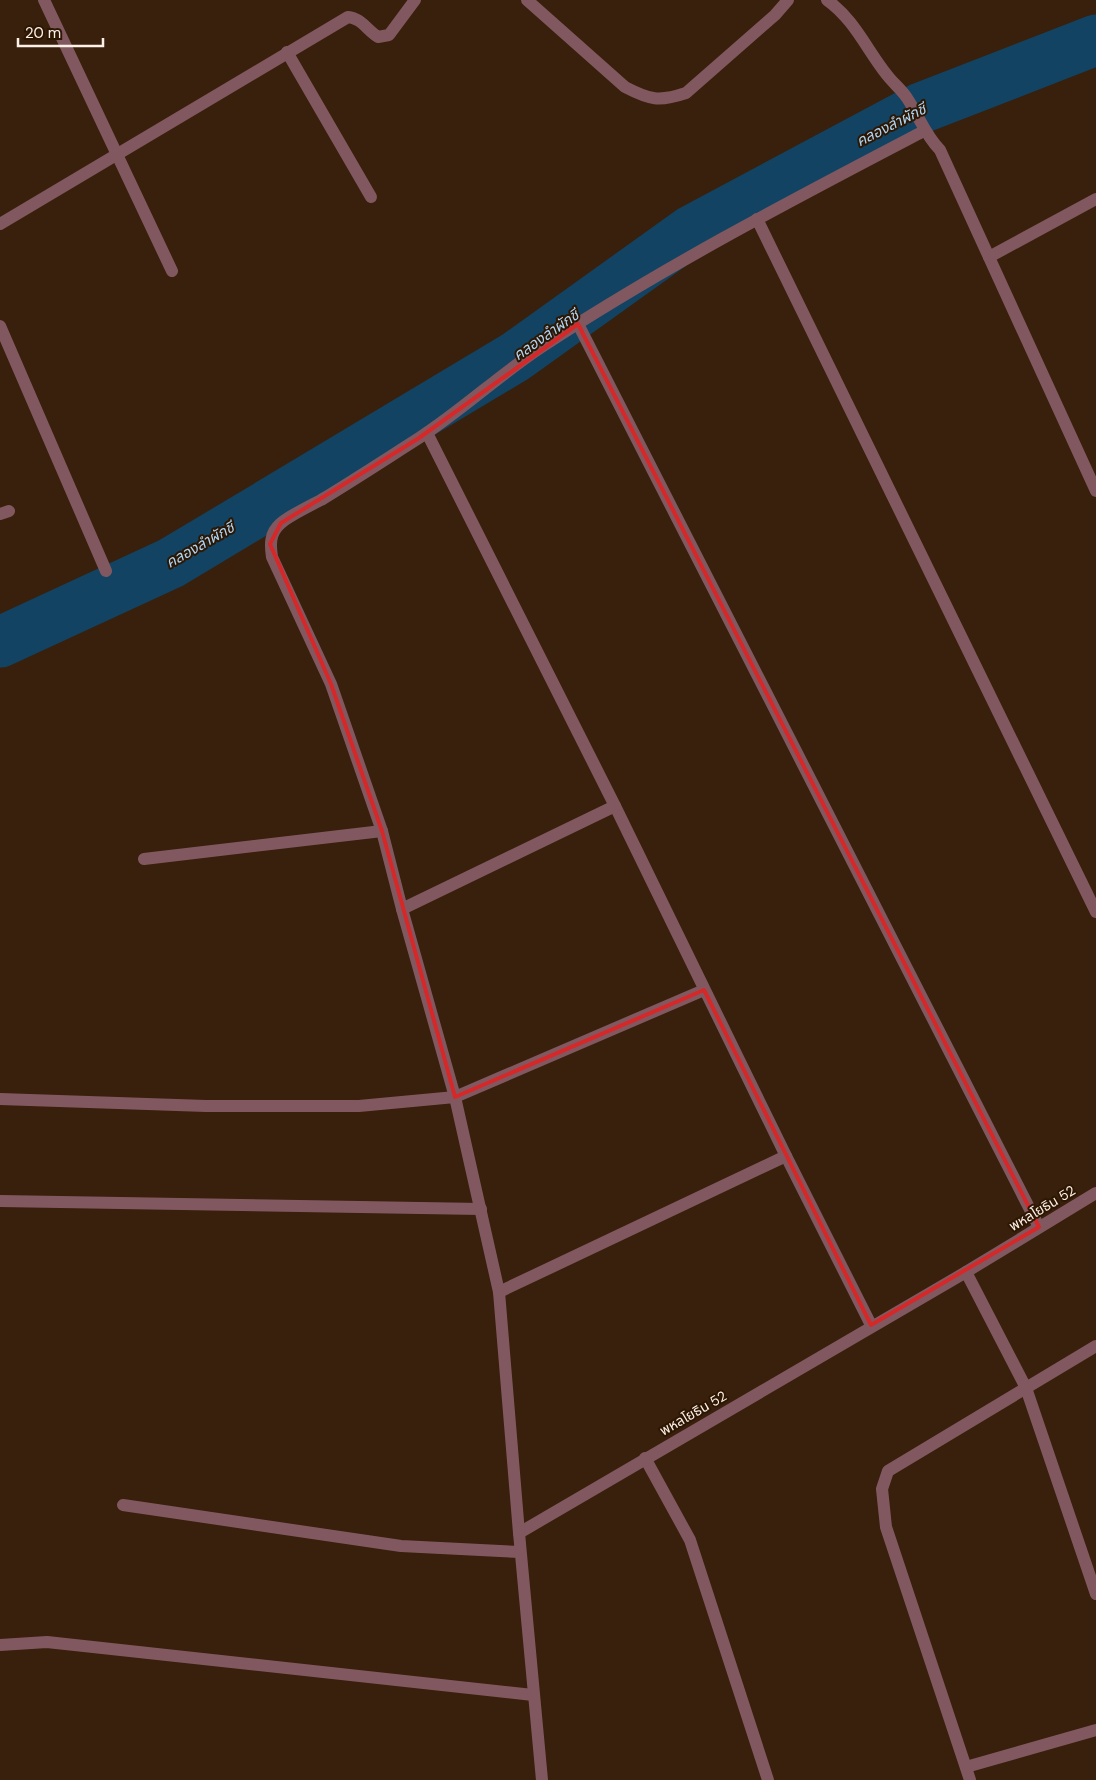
<svg xmlns="http://www.w3.org/2000/svg" width="1096" height="1780" viewBox="0 0 1096 1780" font-family="'DM Sans','Noto Sans Thai',sans-serif">
  <style>
    .lines { fill: none; stroke-linecap: round; stroke-linejoin: round }
    .river { stroke: #124363; stroke-width: 51 }
    .minor { stroke: #825860; stroke-width: 12 }
    .marked { fill: none; stroke: #d62828; stroke-width: 4; stroke-linejoin: round }
    .labels { text-anchor: middle; dominant-baseline: central; stroke-width: 4; stroke-linejoin: round; paint-order: stroke }
    .street-label { font-size: 14px; fill: #fdf0e7; stroke: #2d1703 }
    .water-label { font-size: 15px; font-style: italic; fill: #aed6f6; stroke: #2d1703 }
  </style>
  <rect width="100%" height="100%" fill="#38200c"/>
  <g class="lines">
    <polyline class="river" points="0,642 171,563 515,357 691,231 921,108 1096,40"/>
    <g class="minor">
      <polyline points="44,0 172,271"/>
      <path d="M527,0L625,87C650,100 659,102 686,93L775,15L788,0"/>
      <path d="M827,0C854,19 867,50 887,75C893,83 902,90 907,98C919,116 925,135 940,150L1096,491"/>
      <polyline points="287,52 371,197"/>
      <polyline points="757,219 1096,912"/>
      <path d="M0,224L348,17C361,18 367,30 378,37L389,35L415,0"/>
      <polyline points="989,257 1096,199"/>
      <polyline points="578,324 1039,1227"/>
      <polyline points="0,326 106,571"/>
      <polyline points="427,433 615,806 786,1156 871,1325"/>
      <polyline points="0,514 9,511"/>
      <polyline points="144,859 382,831"/>
      <polyline points="402,909 615,806"/>
      <polyline points="0,1099 206,1106 359,1106 455,1097 704,990"/>
      <polyline points="0,1201 481,1209"/>
      <polyline points="966,1272 1026,1388 1096,1594"/>
      <polyline points="499,1292 786,1156"/>
      <polyline points="645,1458 690,1540 768,1780"/>
      <polyline points="123,1505 401,1546 520,1552"/>
      <polyline points="519,1533 966,1272 1096,1193"/>
      <polyline points="0,1645 47,1642 533,1695"/>
      <polyline points="966,1767 1096,1730"/>
      <path d="M542,1780L519,1533L499,1292L455,1097L402,909L382,831L331,684L272,557C270,544 270,533 280,524C287,517 311,505 321,500C354,480 386,459 419,438C461,411 498,376 540,348C663,267 794,199 924,131"/>
      <polyline points="970,1780 886,1527 882,1489 888,1471 1096,1346"/>
    </g>
  </g>
  <path class="marked" d="M578,324L1039,1227L871,1325L704,990L455,1097L382,831L331,684L270,544L281,523L419,438Z"/>
  <g class="labels">
    <g class="street-label">
      <text transform="translate(1042 1208) rotate(-31)">พหลโยธิน 52</text>
      <text transform="translate(693 1413) rotate(-30)">พหลโยธิน 52</text>
    </g>
    <g class="water-label">
      <text transform="translate(891 125) rotate(-27)">คลองลำผักชี</text>
      <text transform="translate(546 335) rotate(-35)">คลองลำผักชี</text>
      <text transform="translate(200 545) rotate(-30)">คลองลำผักชี</text>
    </g>
  </g>
  <path d="M18 38v8h85v-8" fill="none" stroke="#fdf0e7" stroke-width="2.5"/>
  <text x="25" y="38" font-size="15" fill="#fdf0e7" stroke="#2d1703" stroke-width="4" paint-order="stroke">20 m</text>
</svg>
